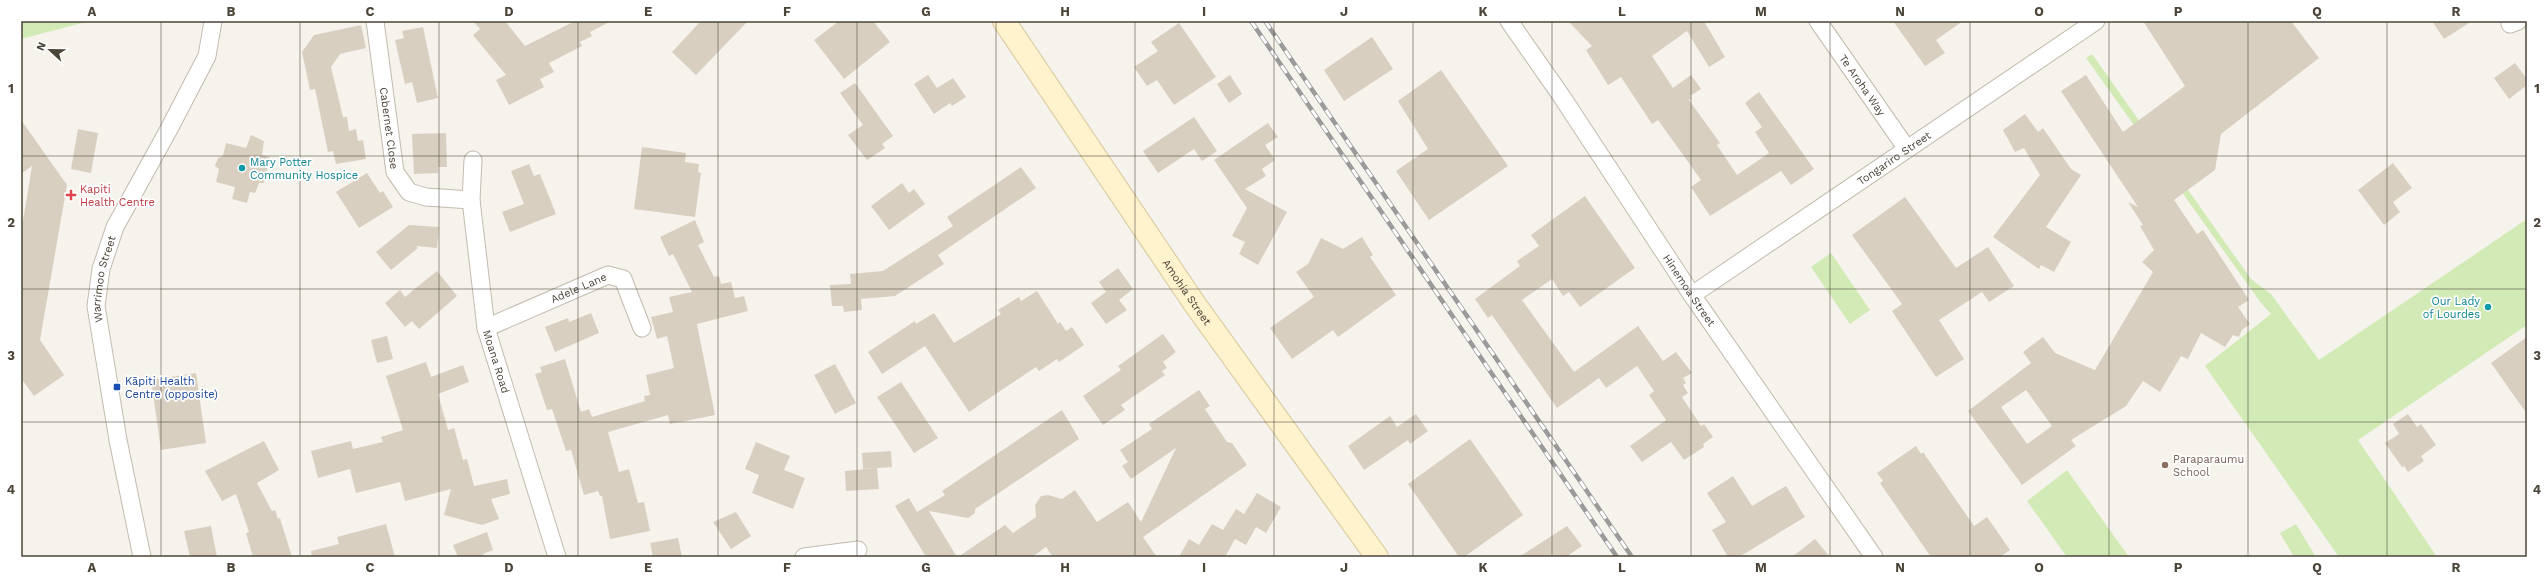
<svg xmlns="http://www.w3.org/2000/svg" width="2548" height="578" viewBox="0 0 2548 578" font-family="'Work Sans',sans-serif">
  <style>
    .green { fill: #d2eab5 }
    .building { fill: #d8cfc1; fill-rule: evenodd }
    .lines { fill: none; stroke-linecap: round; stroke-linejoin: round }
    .street-casing { stroke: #c2bbae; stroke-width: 19 }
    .secondary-casing { stroke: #d6c79b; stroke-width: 24 }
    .street { stroke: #fff; stroke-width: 17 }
    .secondary { stroke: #fff3cd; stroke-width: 22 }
    .rail-casing { stroke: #9a9a9a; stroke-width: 4.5 }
    .rail { stroke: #fff; stroke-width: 3; stroke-dasharray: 9; stroke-linecap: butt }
    .grid { fill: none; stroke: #4b4439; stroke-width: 1; stroke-opacity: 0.55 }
    .culture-dot { fill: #0f9aa8; stroke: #fff; stroke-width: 1.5 }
    .health-dot { fill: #e0444e; stroke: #fff; stroke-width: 1.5 }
    .transit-dot { fill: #1a4fb4; stroke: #fff; stroke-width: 1.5 }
    .education-dot { fill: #8d6e63; stroke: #fff; stroke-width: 1.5 }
    .labels { text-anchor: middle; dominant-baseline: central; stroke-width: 3.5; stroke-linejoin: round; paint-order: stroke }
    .street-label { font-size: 11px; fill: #4b4439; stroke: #fff }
    .culture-label { font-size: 11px; fill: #0d838f; stroke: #fff; text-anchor: start }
    .health-label { font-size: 11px; fill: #be3a42; stroke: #fff; text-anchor: start }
    .transit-label { font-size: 11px; fill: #164399; stroke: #fff; text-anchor: start }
    .education-label { font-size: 11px; fill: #785e54; stroke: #fff; text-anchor: start }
    .neatline { fill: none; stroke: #4b4439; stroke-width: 1.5 }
    .grid-label { font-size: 13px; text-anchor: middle; font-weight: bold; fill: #4b4439 }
  </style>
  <rect width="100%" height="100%" fill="#f6f3ec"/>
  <g class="green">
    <polygon points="21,21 90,21 21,39"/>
    <polygon points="2092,54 2251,279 2271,294 2319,360 2527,219 2527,325 2358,440 2437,557 2339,557 2205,366 2271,314 2261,303 2086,58"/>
    <polygon points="1831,253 1870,310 1850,324 1811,267"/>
    <polygon points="2067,470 2129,557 2067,557 2027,501"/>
    <polygon points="2296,524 2316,557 2294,557 2280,533"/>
  </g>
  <g class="building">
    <polygon points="473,21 505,21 525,46 575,21 611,21 590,32 592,36 580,42 582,46 549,63 554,72 540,79 544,87 509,105 496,80 506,75 473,35 480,29"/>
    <polygon points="701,21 748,21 696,75 672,52"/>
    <polygon points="839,21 873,21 890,42 844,79 814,40"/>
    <polygon points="1568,21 1704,21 1725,57 1709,67 1687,31 1652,56 1673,88 1691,75 1701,89 1690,96 1692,98 1689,100 1720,143 1717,145 1737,175 1769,153 1755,132 1762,127 1745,103 1759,92 1814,169 1791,185 1781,171 1710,216 1691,187 1701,180 1658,120 1652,124 1621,77 1608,85 1586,50 1592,46"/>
    <polygon points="1893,21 1963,21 1936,40 1945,53 1925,66"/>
    <path d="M2143,21H2291L2319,58L2221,134L2215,170L2174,200L2197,234L2203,230L2249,300L2238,307L2250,324L2242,330L2239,337L2233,335L2225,347L2201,333L2188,359L2181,356L2160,392L2143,381L2126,406L2071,440L2076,446L2022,485L1968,411L2031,363L2023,352L2043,337L2055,353L2095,370L2153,272L2142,262L2154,250L2140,226L2143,225L2128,202L2138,207L2061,91L2086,75L2123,132L2185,86ZM2026,390L2052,426L2027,444L2001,407Z"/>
    <polygon points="2432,21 2472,21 2444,39"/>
    <polygon points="1179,23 1216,77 1174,105 1157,80 1147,86 1134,67 1158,51 1151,42"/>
    <polygon points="361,25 366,48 340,54 331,67 343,117 347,117 349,131 356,129 358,141 363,140 366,159 336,164 333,151 328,152 315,89 310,90 302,52 314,35"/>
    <polygon points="423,27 438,98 417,103 412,82 405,84 395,40 404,38 402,31"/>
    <polygon points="1372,37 1393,69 1344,101 1324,70"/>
    <polygon points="2515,63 2527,79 2527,85 2509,99 2494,78"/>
    <polygon points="1441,70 1508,166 1429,220 1396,171 1428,149 1398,101"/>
    <polygon points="928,75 937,88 953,78 966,97 952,106 950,103 934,114 914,84"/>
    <polygon points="1230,75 1242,94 1229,103 1217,84"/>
    <polygon points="855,83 893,136 882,144 885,148 867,160 848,135 863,125 840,93"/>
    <polygon points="2025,114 2038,132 2043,128 2071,169 2081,175 2046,227 2071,242 2054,272 2041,265 2039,269 1993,237 2040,175 2024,148 2015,152 2003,130"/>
    <polygon points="1194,117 1217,151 1202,161 1194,149 1158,173 1143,151"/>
    <polygon points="21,120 67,185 40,340 64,375 34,396 21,378 21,233 32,166 21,174"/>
    <polygon points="1268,123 1278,137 1265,145 1275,160 1262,169 1266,176 1245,189 1287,212 1258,265 1239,254 1245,242 1232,236 1247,208 1214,160"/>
    <polygon points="78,129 98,133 91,173 71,169"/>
    <polygon points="446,133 447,167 438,167 438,173 414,174 412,134"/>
    <polygon points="251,135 264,141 262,155 270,157 264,183 259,183 255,193 250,192 247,203 232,199 235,187 216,182 219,169 215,166 218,158 223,156 226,143 246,148"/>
    <polygon points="642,147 686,153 685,162 699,164 698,172 701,173 695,217 634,209"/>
    <polygon points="2393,163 2412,188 2393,202 2400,212 2384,225 2358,190"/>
    <polygon points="529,164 534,176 540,174 556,214 510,232 502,212 524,204 511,171"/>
    <polygon points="1021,167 1036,188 938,255 944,264 895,296 861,299 862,310 844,312 843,306 832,306 830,285 851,284 850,274 883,271 953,226 947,217"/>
    <polygon points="367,173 380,193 383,191 393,207 359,228 336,192"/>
    <polygon points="902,183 909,193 914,189 925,204 889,230 871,206"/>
    <polygon points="1585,196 1635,268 1580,307 1569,292 1563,296 1552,279 1522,300 1574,372 1638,326 1663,361 1676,352 1692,373 1683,378 1686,383 1683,385 1688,393 1682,397 1701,426 1704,424 1713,437 1703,444 1704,447 1684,460 1671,442 1642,462 1630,446 1666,420 1649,395 1654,391 1637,366 1606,388 1599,378 1557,408 1492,315 1488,318 1475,299 1520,266 1517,261 1539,246 1531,235"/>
    <polygon points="1905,197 1956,268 1988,247 2014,286 1989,302 1982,292 1939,320 1964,359 1936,377 1892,311 1902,304 1852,235"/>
    <polygon points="695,220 704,242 698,245 714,277 719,276 721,284 731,282 735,298 744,296 748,311 697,324 715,415 670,424 668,415 608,432 619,472 629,469 638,503 644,502 650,531 610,539 602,496 600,496 598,491 584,495 571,450 566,451 552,409 547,410 535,374 542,372 540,367 565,359 581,412 589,409 592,417 645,401 644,396 650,395 646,375 674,368 667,336 657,339 651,317 673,312 669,297 692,292 673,254 669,256 660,237"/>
    <polygon points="409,225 439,227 437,248 416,246 418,248 391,270 376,252"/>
    <polygon points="1362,237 1373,255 1370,257 1396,295 1338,337 1333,330 1292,359 1270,328 1314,297 1296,272 1308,264 1321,238 1343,249"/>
    <polygon points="1118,268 1133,289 1119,300 1127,310 1106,324 1091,303 1106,292 1099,282"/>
    <polygon points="437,271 457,296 419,329 412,321 405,327 385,303 400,290 405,297"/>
    <polygon points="1037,291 1058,324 1060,322 1066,331 1072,327 1084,345 1059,362 1057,359 1039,371 1036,367 969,412 925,346 882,374 868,352 915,321 916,324 934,313 954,343 1001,314 998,310 1019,297 1021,301"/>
    <polygon points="591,313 599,333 555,352 545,327 568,318 569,322"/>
    <polygon points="1163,334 1176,352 1163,362 1167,368 1162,371 1165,375 1121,405 1125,410 1103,425 1083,396 1121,370 1118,366"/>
    <polygon points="387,336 393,359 377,363 371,340"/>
    <polygon points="2527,337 2527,414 2491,363"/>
    <polygon points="426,362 431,377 463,365 469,382 438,394 448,430 454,428 463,460 467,459 474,486 507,479 510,494 491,499 499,519 482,525 444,515 451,489 405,501 400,482 356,493 350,469 318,478 311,451 351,441 353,449 383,442 381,437 403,430 386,376"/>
    <polygon points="835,364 856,403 835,414 814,375"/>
    <polygon points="196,373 206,443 161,450 151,380"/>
    <polygon points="901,382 938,438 914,453 877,397"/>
    <polygon points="1199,390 1210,406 1205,409 1227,442 1232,443 1247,465 1143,537 1157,557 1053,557 1046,547 1032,557 958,557 1005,525 1013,533 1036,517 1035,505 1041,496 1048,495 1062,499 1075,490 1097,522 1128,502 1141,522 1176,448 1131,479 1122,466 1128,462 1120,450 1152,429 1149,424"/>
    <polygon points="1062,410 1079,439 975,509 975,513 968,518 929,511 957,557 926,557 895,506 909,498 917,512 945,495 942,491"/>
    <polygon points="1416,414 1428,431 1410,444 1408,440 1364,470 1348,446 1390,416 1397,427"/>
    <polygon points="2408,414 2417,427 2421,424 2436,445 2421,456 2424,461 2408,472 2404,466 2402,467 2385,443 2399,434 2393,424"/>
    <polygon points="1470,439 1523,515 1464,557 1459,557 1408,484"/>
    <polygon points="264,441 279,470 257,483 272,511 275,510 278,519 280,518 292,557 253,557 246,533 249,532 236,494 222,501 205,471"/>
    <polygon points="756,442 790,456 784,470 805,478 793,509 752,493 759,475 745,469"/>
    <polygon points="1916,446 1921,454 1923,452 1974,526 1987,517 2010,550 2000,557 1931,557 1880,483 1883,481 1877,473"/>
    <polygon points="891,451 892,467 863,469 862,453"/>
    <polygon points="877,468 879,489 846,491 845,471"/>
    <polygon points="1733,476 1752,506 1786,486 1805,517 1739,557 1728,557 1712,530 1726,522 1707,493"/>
    <polygon points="1257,493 1281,507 1266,533 1256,527 1246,545 1235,539 1225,557 1179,557 1189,539 1199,545 1212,524 1223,530 1236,509 1244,514"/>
    <polygon points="736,512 751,536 731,549 713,522"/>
    <polygon points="386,524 395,557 312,557 311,551 339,544 337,537"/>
    <polygon points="211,526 217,557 190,557 184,531"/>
    <polygon points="1567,526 1582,546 1566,557 1519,557"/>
    <polygon points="487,532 493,550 483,554 484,557 458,557 453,545"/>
    <polygon points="678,538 682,557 653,557 650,543"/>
    <polygon points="1815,539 1830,557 1792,557"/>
  </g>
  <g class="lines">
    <defs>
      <g id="street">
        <path id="s1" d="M375,21L395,172L409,192L426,197L471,200"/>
        <path id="s2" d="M1509,21L1562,97L1692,295L1874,557"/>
        <path id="s3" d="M1818,21L1907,149"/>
        <polyline points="2510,24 2518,21"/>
        <path id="s4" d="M473,160L471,200L486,328L557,557"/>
        <path id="s5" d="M1692,295L2096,21"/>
        <path id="s6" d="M486,328L608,275L623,279L642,328"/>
        <path id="s7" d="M142,557L118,440L96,306L101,269L115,227L169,129L207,56L213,21"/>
        <polyline points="804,557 858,550"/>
      </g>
      <g id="secondary">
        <path id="s8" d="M1004,21L1194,303L1377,557"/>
      </g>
    </defs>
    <use href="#street" class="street-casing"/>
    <use href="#secondary" class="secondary-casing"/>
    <use href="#street" class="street"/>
    <use href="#secondary" class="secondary"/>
    <defs>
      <g id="rail">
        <polyline points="1251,21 1617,557"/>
        <polyline points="1265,21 1632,557"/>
      </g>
    </defs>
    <use href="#rail" class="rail-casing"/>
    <use href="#rail" class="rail"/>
  </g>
  <path class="grid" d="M161,21V557M300,21V557M439,21V557M578,21V557M718,21V557M857,21V557M996,21V557M1135,21V557M1274,21V557M1413,21V557M1552,21V557M1691,21V557M1830,21V557M1970,21V557M2109,21V557M2248,21V557M2387,21V557M21,156H2527M21,289H2527M21,422H2527"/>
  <g class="culture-dot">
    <circle cx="242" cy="168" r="4"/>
    <circle cx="2488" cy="307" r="4"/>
  </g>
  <path class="health-dot" d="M69 189h4v4h4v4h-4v4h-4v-4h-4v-4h4z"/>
  <rect class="transit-dot" x="113" y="383" width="8" height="8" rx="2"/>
  <circle class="education-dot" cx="2165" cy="465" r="4"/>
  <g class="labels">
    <g class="street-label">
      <text stroke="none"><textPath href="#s3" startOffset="78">Te Aroha Way</textPath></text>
      <text stroke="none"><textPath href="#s1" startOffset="108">Cabernet Close</textPath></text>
      <text stroke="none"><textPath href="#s5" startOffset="244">Tongariro Street</textPath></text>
      <text stroke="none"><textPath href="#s7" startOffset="283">Warrimoo Street</textPath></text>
      <text stroke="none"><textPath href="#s6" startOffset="101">Adele Lane</textPath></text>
      <text stroke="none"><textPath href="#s2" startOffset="324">Hinemoa Street</textPath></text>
      <text stroke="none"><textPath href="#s8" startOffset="327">Amohia Street</textPath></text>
      <text stroke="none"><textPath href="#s4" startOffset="204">Moana Road</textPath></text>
    </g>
    <g class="culture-label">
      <text x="250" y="162">Mary Potter<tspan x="250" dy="13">Community Hospice</tspan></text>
      <text x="2480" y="301" text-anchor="end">Our Lady<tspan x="2480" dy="13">of Lourdes</tspan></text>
    </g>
    <g class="health-label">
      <text x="80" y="189">Kapiti<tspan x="80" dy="13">Health Centre</tspan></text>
    </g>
    <g class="transit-label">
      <text x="125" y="381">Kāpiti Health<tspan x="125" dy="13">Centre (opposite)</tspan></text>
    </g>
    <g class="education-label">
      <text x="2173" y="459">Paraparaumu<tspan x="2173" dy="13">School</tspan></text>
    </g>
  </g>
  <rect width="2548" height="578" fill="none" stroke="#ffffff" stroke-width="44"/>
  <g transform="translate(50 50) rotate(292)" stroke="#ffffff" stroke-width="3" paint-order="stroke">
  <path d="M0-3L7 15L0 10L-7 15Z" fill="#4b4439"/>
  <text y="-6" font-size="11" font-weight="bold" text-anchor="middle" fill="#4b4439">N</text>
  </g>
  <rect x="22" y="22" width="2504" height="534" class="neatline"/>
  <g class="grid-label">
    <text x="92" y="16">A</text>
    <text x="231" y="16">B</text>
    <text x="370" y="16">C</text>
    <text x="509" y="16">D</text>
    <text x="648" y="16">E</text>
    <text x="787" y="16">F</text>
    <text x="926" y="16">G</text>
    <text x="1065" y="16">H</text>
    <text x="1204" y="16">I</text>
    <text x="1344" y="16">J</text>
    <text x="1483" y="16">K</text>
    <text x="1622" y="16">L</text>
    <text x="1761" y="16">M</text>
    <text x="1900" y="16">N</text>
    <text x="2039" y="16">O</text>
    <text x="2178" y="16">P</text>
    <text x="2317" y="16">Q</text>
    <text x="2456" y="16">R</text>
    <text x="11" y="93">1</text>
    <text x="2537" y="93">1</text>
    <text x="11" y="227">2</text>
    <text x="2537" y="227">2</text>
    <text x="11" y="360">3</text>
    <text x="2537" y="360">3</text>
    <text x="11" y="494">4</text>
    <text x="2537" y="494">4</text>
    <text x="92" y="572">A</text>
    <text x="231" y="572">B</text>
    <text x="370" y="572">C</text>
    <text x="509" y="572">D</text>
    <text x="648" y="572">E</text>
    <text x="787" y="572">F</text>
    <text x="926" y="572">G</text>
    <text x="1065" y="572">H</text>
    <text x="1204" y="572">I</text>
    <text x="1344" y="572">J</text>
    <text x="1483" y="572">K</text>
    <text x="1622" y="572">L</text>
    <text x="1761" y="572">M</text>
    <text x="1900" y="572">N</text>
    <text x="2039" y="572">O</text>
    <text x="2178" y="572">P</text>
    <text x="2317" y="572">Q</text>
    <text x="2456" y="572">R</text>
  </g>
</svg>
